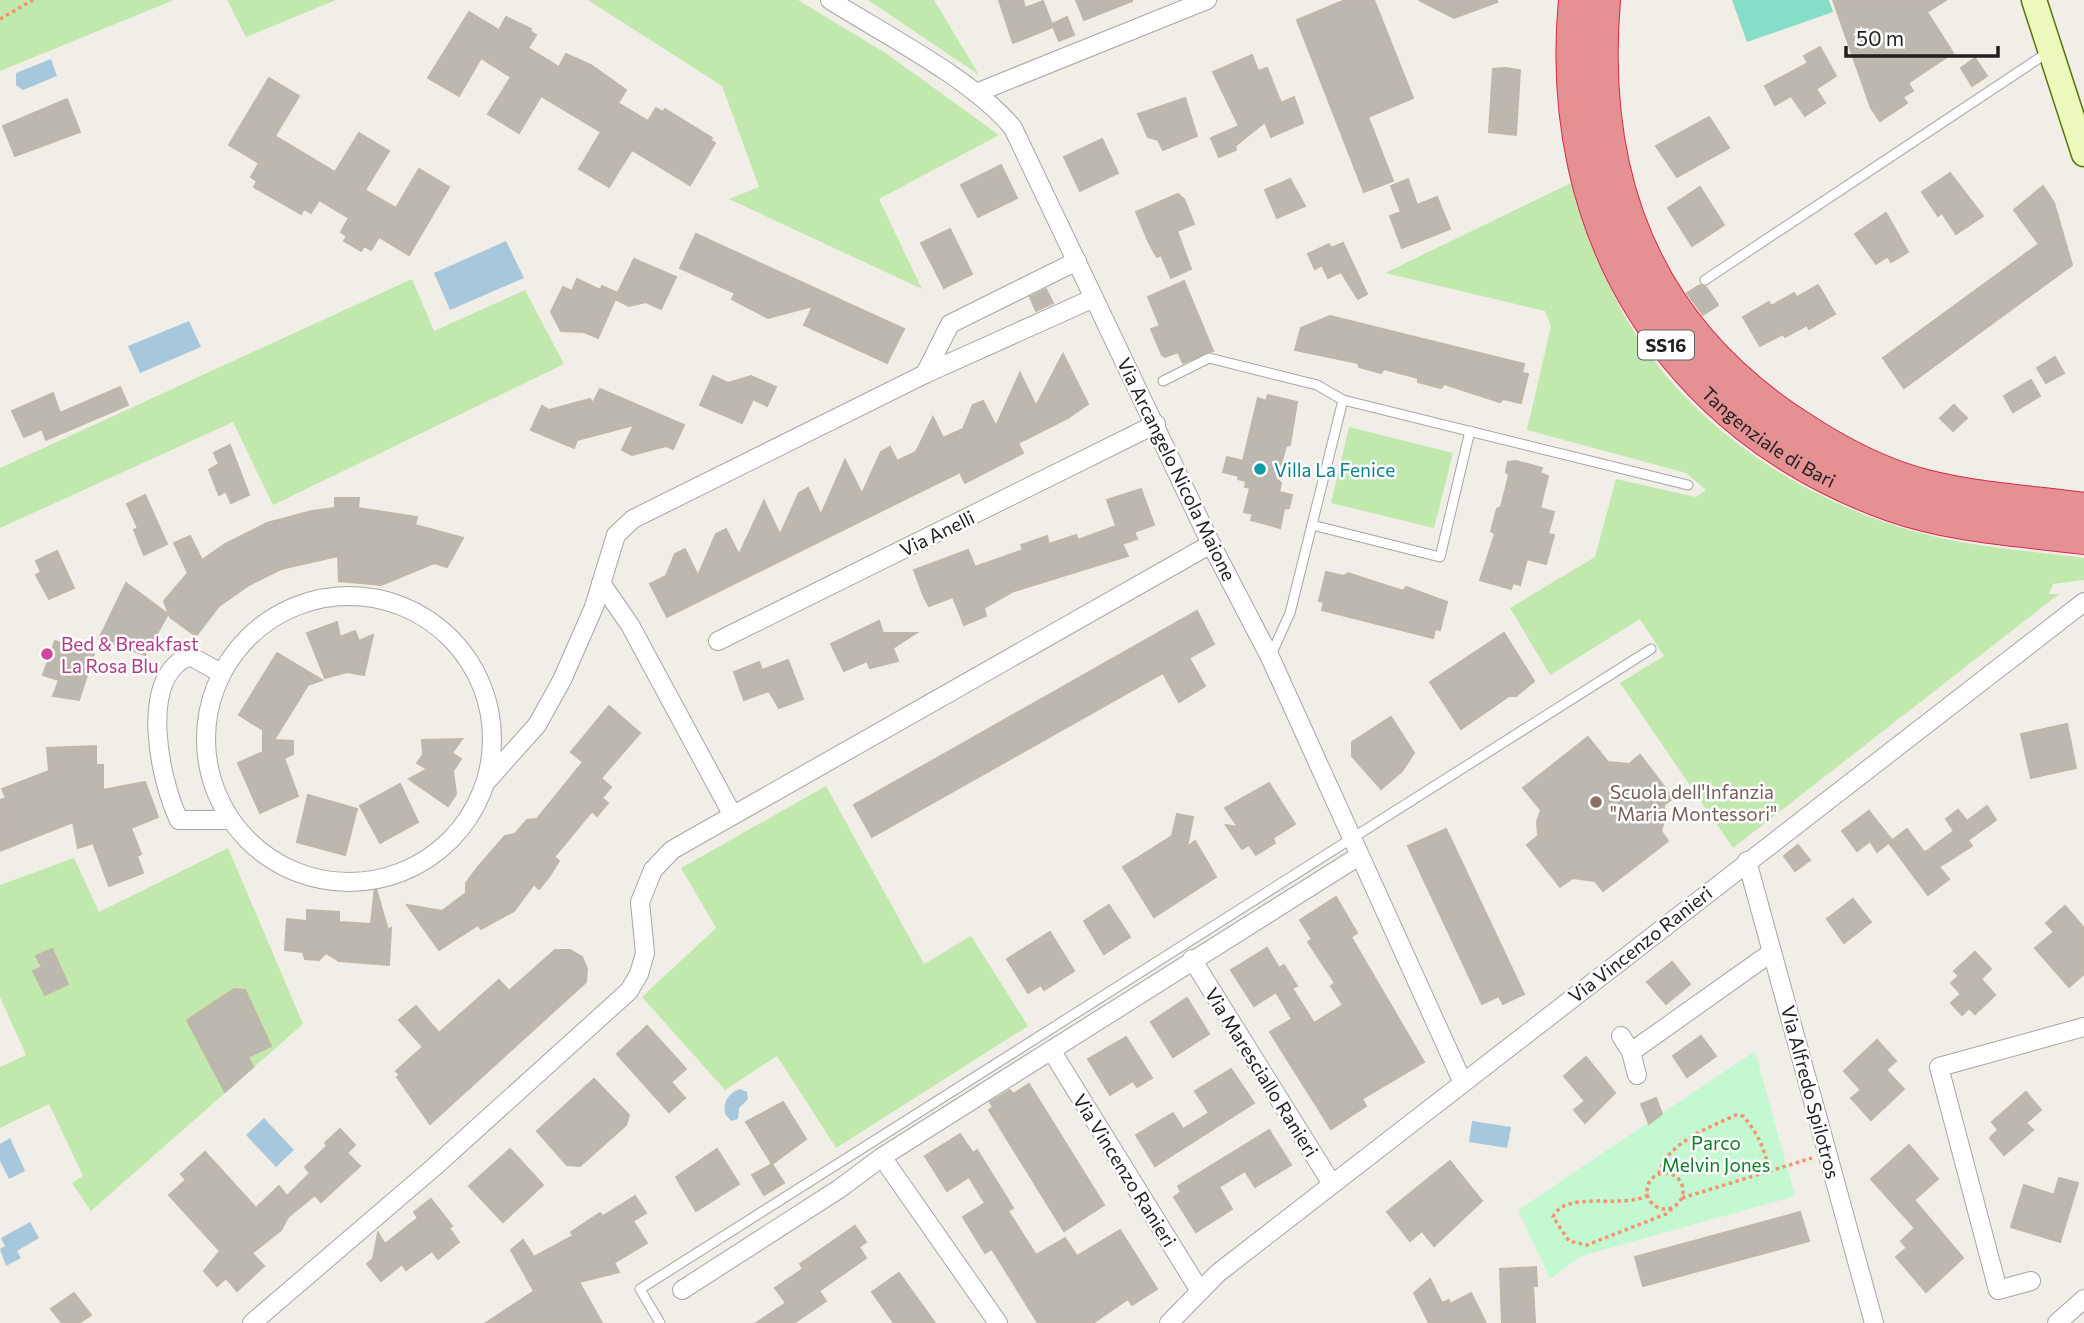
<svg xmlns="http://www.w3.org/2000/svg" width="2084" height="1323" viewBox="0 0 2084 1323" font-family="Commissioner,sans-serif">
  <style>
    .grass { fill: #c1e9ad }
    .park { fill: #c4f8d0 }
    .pitch { fill: #86ddc8 }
    .water { fill: #a7c8dc }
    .building { fill: #bcb7af; stroke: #c1b7a8; stroke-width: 2 }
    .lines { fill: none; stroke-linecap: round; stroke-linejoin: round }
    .lane-casing { stroke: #a6a6a6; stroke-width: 11 }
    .street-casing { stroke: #a6a6a6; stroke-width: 20 }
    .secondary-casing { stroke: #597507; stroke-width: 27 }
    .highway-casing { stroke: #d72a4b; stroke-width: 34 }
    .path { stroke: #f79270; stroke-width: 3.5; stroke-dasharray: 3.5 3.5; stroke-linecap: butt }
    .lane { stroke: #fff; stroke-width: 9 }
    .street { stroke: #fff; stroke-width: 18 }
    .secondary { stroke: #ecf8bc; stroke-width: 24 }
    .highway { stroke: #e59093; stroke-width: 32 }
    .culture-dot { fill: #0f9aa8; stroke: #fff; stroke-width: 2.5 }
    .hotel-dot { fill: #d1479c; stroke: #fff; stroke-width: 2.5 }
    .education-dot { fill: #8d6e63; stroke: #fff; stroke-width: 2.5 }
    .labels { text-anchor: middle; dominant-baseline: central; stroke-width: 5; stroke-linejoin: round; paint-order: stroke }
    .shield { fill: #fff; stroke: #626262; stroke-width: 2 }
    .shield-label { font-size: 18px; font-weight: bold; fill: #1f1f1f }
    .street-label { font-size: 19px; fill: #1f1f1f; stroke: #fff }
    .culture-label { font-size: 19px; fill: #0d838f; stroke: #fff; text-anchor: start }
    .hotel-label { font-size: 19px; fill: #b23c85; stroke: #fff; text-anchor: start }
    .education-label { font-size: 19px; fill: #785e54; stroke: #fff; text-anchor: start }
    .park-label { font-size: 19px; fill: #0e7c28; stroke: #fff }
  </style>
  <rect width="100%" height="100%" fill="#f0eee6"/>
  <g class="grass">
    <polygon points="0,0 174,0 0,71"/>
    <polygon points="227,0 336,0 246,37"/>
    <polygon points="588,0 798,0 887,54 999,135 879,199 922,289 729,199 759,187 722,86"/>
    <polygon points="868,0 934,0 979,75"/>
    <path d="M1573,182C1587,233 1603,280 1630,325C1694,432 1812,507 1932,536C1981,548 2034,551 2084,558V580L2053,584L2049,594H2059L1733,848L1620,683L1664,656L1640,619L1550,675L1510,608L1595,557L1616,479L1696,497L1706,490L1686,473L1527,430L1551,326L1545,311L1385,273Z"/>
    <polygon points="412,279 434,331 525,290 564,364 273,505 233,422 0,528 0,468"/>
    <polygon points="1349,427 1453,453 1434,528 1331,503"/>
    <polygon points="826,786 924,964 971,936 1028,1026 836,1148 777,1056 725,1090 642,997 716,928 681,868"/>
    <polygon points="228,848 303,1024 91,1211 72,1183 83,1176 49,1104 0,1128 0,1067 26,1055 0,997 0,885 74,858 99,912"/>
  </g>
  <polygon class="park" points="1755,1051 1795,1196 1581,1256 1550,1279 1518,1210"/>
  <polygon class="pitch" points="1732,0 1829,0 1833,12 1747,42"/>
  <g class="water">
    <polygon points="51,59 57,76 23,90 16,85 16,73"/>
    <polygon points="506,241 524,278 450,310 434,273"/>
    <polygon points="189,321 201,347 140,373 128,346"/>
    <path d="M740,1089L747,1092L748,1099L739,1108L738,1119L731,1121L725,1114C723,1102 728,1093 740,1089Z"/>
    <polygon points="264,1118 294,1150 276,1167 246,1135"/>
    <polygon points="1472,1121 1511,1127 1507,1148 1469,1142"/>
    <polygon points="10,1138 25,1171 9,1179 0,1161 0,1144"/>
    <polygon points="30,1222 39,1238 17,1251 21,1258 6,1266 0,1249 5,1246 1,1238"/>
  </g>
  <g class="building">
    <polygon points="999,0 1023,0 1025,8 1043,1 1053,27 1013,43"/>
    <polygon points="1076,0 1132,0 1132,1 1084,20"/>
    <polygon points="1345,0 1374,0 1413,98 1368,117 1393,181 1364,192 1297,20"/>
    <polygon points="1419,0 1497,0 1497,2 1454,18"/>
    <polygon points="1833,0 1946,0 1927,12 1953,53 1908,83 1913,91 1903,97 1907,103 1880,121 1871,108"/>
    <polygon points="469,12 499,30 506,17 531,29 530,31 536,35 528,48 559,67 566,54 591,65 626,90 618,103 648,121 656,108 663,112 665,109 712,138 710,140 715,143 690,185 632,150 609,187 579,169 601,132 541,96 519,133 488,114 511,77 481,58 459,96 428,78"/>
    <polygon points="1067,17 1074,35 1059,41 1052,24"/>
    <polygon points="1820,47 1836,76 1816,89 1825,103 1805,116 1791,96 1775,105 1765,86 1808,63 1804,56"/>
    <polygon points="1252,55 1258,71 1267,68 1281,103 1294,97 1303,123 1271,137 1265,122 1235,146 1236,150 1219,157 1211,138 1239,126 1213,72"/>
    <polygon points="1975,58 1987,76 1972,86 1961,68"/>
    <polygon points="1505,68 1520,70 1516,135 1489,132 1493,69"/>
    <polygon points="269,78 299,96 275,136 335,172 359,133 389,151 365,190 396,208 419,169 449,187 409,255 379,237 371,250 364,246 361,251 344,241 347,236 341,232 349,218 319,200 311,213 304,209 301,214 254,187 257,181 251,177 259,163 229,145"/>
    <polygon points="1185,98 1197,136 1163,150 1158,140 1148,137 1138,114"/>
    <polygon points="67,99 80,132 15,156 3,126"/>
    <polygon points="1709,117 1729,148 1677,177 1656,146"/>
    <polygon points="1102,139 1118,173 1080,191 1064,157"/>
    <polygon points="1001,165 1017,198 978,217 961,185"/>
    <polygon points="1950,173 1983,216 1956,234 1942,213 1938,216 1922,192"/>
    <polygon points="1290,179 1305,206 1277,218 1265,190"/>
    <polygon points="1408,179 1417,205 1437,197 1450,229 1402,248 1390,216 1401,212 1391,186"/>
    <polygon points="2043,186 2054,203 2072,265 1904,388 1883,358 2039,244 2014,210"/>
    <polygon points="1700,187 1724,225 1692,246 1668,208"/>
    <polygon points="1178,194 1184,199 1194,224 1177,231 1191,269 1171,278 1161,255 1157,257 1149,243 1136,212"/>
    <polygon points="1886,213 1908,252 1891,262 1888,256 1876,264 1855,234"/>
    <polygon points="950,229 972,274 944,288 921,243"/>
    <polygon points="696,234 904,329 887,363 804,325 813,306 768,318 732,299 735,293 680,268"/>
    <polygon points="1343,243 1367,294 1358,299 1341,272 1328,278 1322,265 1315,269 1308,254 1329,244 1331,248"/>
    <polygon points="634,259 676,277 661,309 646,302 629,306 615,299"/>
    <polygon points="577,279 600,290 602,286 618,293 598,338 584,332 561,331 551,312 563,287 572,291"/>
    <polygon points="1184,281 1213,351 1183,363 1178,352 1165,357 1162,355 1151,329 1160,326 1148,297"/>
    <polygon points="1700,285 1706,287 1718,305 1703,315 1687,293"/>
    <polygon points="1818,285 1835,314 1809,329 1807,325 1785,337 1783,334 1760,346 1743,317 1769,302 1771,306 1794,293 1797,297"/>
    <polygon points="1046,289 1053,303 1036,311 1030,297"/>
    <polygon points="1330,316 1524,364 1522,373 1528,374 1521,403 1503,399 1500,402 1444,384 1441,388 1418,382 1418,378 1384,369 1381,373 1359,367 1358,363 1295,350 1301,328"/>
    <polygon points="1063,354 1088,404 1068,418 1018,443 1023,453 965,483 960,472 667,617 650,584 666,576 675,554 685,549 698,576 716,534 726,529 739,555 764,501 780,535 799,493 808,488 821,515 845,460 862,494 881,452 890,447 897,461 916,452 933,417 943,438 963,429 973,405 983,401 996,426 1020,373 1036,406"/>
    <polygon points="2055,357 2064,373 2046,383 2037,368"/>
    <polygon points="713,376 728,383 751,376 776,387 767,406 753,399 742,423 700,405"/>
    <polygon points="2031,380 2040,396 2013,412 2004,396"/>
    <polygon points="120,387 128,405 46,440 42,429 24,437 12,411 53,393 60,413"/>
    <polygon points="600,389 684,425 673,449 666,446 632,455 622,450 634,425 577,440 574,448 531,430 542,406 549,410 590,399 593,403"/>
    <polygon points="1268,395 1297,402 1290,445 1286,446 1277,479 1281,483 1279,492 1292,495 1289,508 1284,509 1280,528 1251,520 1253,514 1244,512 1250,488 1245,487 1246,481 1238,479 1239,476 1223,472 1227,457 1243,461 1258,398 1266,401"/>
    <polygon points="1954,405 1967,418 1953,431 1940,418"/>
    <polygon points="230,445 249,495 231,503 226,491 219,495 209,470 219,464 214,453"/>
    <polygon points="1516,461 1542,468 1540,473 1548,476 1540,508 1554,512 1548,534 1554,535 1546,564 1527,559 1520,585 1513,583 1511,589 1480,580 1495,534 1491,531 1497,509 1501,507 1509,475 1506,472 1508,462"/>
    <polygon points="1141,489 1154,525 1134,532 1137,539 1122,544 1128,556 1014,591 984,608 986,616 964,625 953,597 929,606 924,597 914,570 968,550 975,567 1023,550 1021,545 1047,536 1049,544 1076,535 1078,540 1116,526 1107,500"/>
    <polygon points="145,495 167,544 144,555 134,530 138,528 127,504"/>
    <polygon points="335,498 359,498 358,508 417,517 415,525 463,538 447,567 434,563 381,585 339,581 338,556 281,569 249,585 219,606 196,636 170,617 164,601 188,573 174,543 190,536 202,560 225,544 267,523 312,511 335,508"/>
    <polygon points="57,551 74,588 49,599 36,575 41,572 36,561"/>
    <polygon points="1326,572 1344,576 1348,573 1403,591 1406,587 1447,602 1440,630 1435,629 1433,638 1322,610 1324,602 1319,601"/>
    <polygon points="126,583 168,614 145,655 99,639"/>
    <polygon points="1197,611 1214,644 1189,658 1205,686 1179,702 1163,673 872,837 854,805"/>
    <polygon points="879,621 883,633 916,633 893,648 898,661 870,668 867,661 844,671 831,644"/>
    <polygon points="337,622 340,637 355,631 359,641 373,635 364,675 347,672 325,678 307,633"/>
    <polygon points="1504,633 1534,681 1516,696 1509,696 1461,729 1430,682"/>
    <polygon points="55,641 94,654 79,700 53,696 59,680 43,675"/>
    <polygon points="277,653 322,680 308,685 274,740 293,741 293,754 284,758 298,796 260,813 238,763 263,752 263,730 239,715"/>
    <polygon points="788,660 803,699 779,708 769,691 744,700 734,672 759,662 762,670"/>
    <polygon points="609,706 640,733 601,778 611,787 602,798 608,803 597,816 592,811 554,857 559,861 549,877 539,889 534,884 514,911 481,929 478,925 439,950 407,905 442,911 466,893 466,883 478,867 505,836 515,834 527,820 537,819 583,762 571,752"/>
    <polygon points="1391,717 1414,753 1402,771 1381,789 1352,756 1352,742"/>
    <polygon points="2067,724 2076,768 2031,778 2021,734"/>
    <polygon points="1588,737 1608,762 1629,764 1640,755 1673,798 1664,805 1665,818 1661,831 1668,841 1603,891 1595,881 1573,878 1560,887 1527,845 1538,836 1537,822 1541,810 1523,788"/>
    <polygon points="462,739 452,753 461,759 453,771 456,794 448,806 409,779 427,769 417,763 423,755 422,740"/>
    <polygon points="96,746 96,765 103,765 103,790 145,782 158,817 131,828 141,854 137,856 143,873 109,886 93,843 78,848 73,822 0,851 0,800 6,798 2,789 49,771 47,748"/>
    <polygon points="1269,783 1295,824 1273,838 1275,843 1256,855 1249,845 1242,849 1226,825 1238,827 1225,808"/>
    <polygon points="400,784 418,822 380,843 360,806"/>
    <polygon points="308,795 357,809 345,855 297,842"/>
    <polygon points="1987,806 1996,820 1968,840 1972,846 1939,867 1949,879 1928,895 1889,843 1907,829 1924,852 1927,851 1954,831 1946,819 1958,810 1967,821"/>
    <polygon points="1869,811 1892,840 1877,852 1870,841 1857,851 1842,831"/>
    <polygon points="1177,814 1193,817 1187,847 1195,841 1216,877 1154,917 1123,867 1172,836"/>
    <polygon points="1446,829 1524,994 1503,1004 1499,996 1482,1004 1408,846"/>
    <polygon points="1798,845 1810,860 1795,871 1784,856"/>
    <polygon points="375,885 388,930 391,928 389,965 339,961 326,953 319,960 305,959 303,952 285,950 287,919 307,921 307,910 339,912 339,922 371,924"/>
    <polygon points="1336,897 1357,933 1351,937 1424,1062 1362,1099 1366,1106 1331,1129 1270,1032 1292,1019 1276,992 1254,1006 1231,970 1267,948 1279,968 1284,965 1297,986 1292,988 1314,1023 1343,1005 1331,986 1335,983 1308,942 1312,939 1300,920"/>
    <polygon points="1853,899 1871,922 1844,943 1827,919"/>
    <polygon points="1109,905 1130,937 1104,954 1084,921"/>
    <polygon points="2065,906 2084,928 2084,974 2069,987 2035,948 2054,932 2046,923"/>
    <polygon points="1050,932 1074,971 1044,990 1041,985 1028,993 1007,959"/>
    <polygon points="52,949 68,984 45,995 33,971 42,967 36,956"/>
    <polygon points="555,950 570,950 582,957 587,969 586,982 430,1124 397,1077 400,1075 396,1071 423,1047 399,1020 416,1006 439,1033 499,980 509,991"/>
    <polygon points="1975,952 1991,969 1981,979 1995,995 1975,1014 1969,1008 1962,1015 1951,1003 1961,994 1951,983 1959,976 1954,971"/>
    <polygon points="1672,962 1690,984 1666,1004 1647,982"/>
    <polygon points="234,989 245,990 271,1046 248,1057 253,1067 225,1092 187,1020"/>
    <polygon points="1187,998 1209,1034 1173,1057 1151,1022"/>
    <polygon points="647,1026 686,1069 671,1082 685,1098 669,1112 617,1054"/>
    <polygon points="1701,1036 1716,1056 1687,1077 1673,1056"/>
    <polygon points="1126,1037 1152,1078 1137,1087 1133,1081 1110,1095 1088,1059"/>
    <polygon points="1877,1040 1896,1061 1886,1070 1904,1089 1871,1120 1851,1098 1861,1090 1844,1071"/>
    <polygon points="1586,1057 1615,1093 1585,1123 1574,1110 1585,1101 1564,1076"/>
    <polygon points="1231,1069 1254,1103 1155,1166 1136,1135 1173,1113 1183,1129 1209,1113 1195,1091"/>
    <polygon points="594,1079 629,1115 626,1125 580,1166 567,1165 537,1131"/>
    <polygon points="1029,1084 1104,1205 1064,1231 989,1110 993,1107 990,1102 1010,1090 1013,1094"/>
    <polygon points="2026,1092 2041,1110 2026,1123 2033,1130 2004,1155 1990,1138 1998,1130 1992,1122"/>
    <polygon points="1656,1098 1662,1114 1649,1124 1641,1104"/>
    <polygon points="783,1102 806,1139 772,1164 746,1122"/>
    <polygon points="340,1129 355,1145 347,1153 360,1166 321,1202 315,1195 288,1217 281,1230 252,1253 264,1266 237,1291 226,1278 217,1286 204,1271 220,1251 169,1195 186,1180 181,1174 205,1152 256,1208 279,1186 287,1196 310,1173 305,1167 327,1146 325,1143"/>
    <polygon points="1269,1130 1291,1165 1255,1187 1245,1171 1219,1187 1232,1209 1196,1232 1174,1197 1181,1192 1178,1186"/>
    <polygon points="960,1134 973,1153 977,1150 1013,1208 1008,1211 1036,1255 1065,1238 1077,1256 1120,1230 1157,1289 1132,1305 1128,1299 1093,1323 1038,1323 992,1249 985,1253 963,1217 985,1203 969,1177 947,1191 925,1156"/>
    <polygon points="1909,1145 1938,1179 1914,1200 1963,1258 1926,1292 1896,1257 1907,1248 1901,1241 1915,1228 1871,1179"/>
    <polygon points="510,1149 543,1185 503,1222 469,1186"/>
    <polygon points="717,1149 739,1184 696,1211 676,1177"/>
    <polygon points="1450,1161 1482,1201 1434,1246 1422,1231 1410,1241 1387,1212"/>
    <polygon points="772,1164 784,1183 764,1195 752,1175"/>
    <polygon points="2059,1178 2078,1183 2060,1242 2011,1227 2024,1185 2054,1195"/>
    <polygon points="635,1196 646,1213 633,1221 647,1243 614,1263 619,1272 579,1282 602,1323 486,1323 534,1291 511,1250 523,1240 534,1257 573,1236 571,1232 600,1213 603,1216"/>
    <polygon points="431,1199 452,1226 449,1228 459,1242 438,1259 432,1251 406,1270 402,1264 381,1281 367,1264 373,1259 378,1233 385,1244 418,1218 414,1212"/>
    <polygon points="1800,1212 1809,1241 1643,1286 1635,1257"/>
    <polygon points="855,1226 866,1242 859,1247 866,1258 819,1291 826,1301 794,1323 756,1323 786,1303 775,1288 803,1269 800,1264"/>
    <polygon points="1536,1267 1537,1286 1533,1286 1535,1322 1502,1323 1500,1269"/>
    <polygon points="899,1273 935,1323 894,1323 872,1292"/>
    <polygon points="1430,1279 1442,1303 1449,1300 1450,1304 1471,1293 1486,1323 1429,1323 1414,1293"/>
    <polygon points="74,1293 91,1315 79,1323 62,1323 51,1309"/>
  </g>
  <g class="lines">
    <defs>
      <g id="lane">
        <polyline points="1705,280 2050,51"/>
        <polyline points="1163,381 1209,358 1317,385 1343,400 1688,485"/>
        <polyline points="1312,525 1440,557 1470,431"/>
        <polyline points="1271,655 1290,613 1343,400"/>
        <polyline points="660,1323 640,1289 1651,649"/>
      </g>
      <g id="street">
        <path d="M830,0C884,34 974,80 1013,128L1211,544L1270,657L1463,1083"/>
        <polyline points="976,93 1207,0"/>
        <polyline points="925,374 950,324 1077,261"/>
        <polyline points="601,583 630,625 732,814"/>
        <circle cx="349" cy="739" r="143"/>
        <polyline points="718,641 1156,424"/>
        <path d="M221,673L190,656C137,676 160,781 179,820H230"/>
        <polyline points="486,782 537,725 562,680 594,607 616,535 633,519 925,374 1094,298"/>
        <polyline points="1747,861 1874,1323"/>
        <polyline points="1192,959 1332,1184"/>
        <polyline points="1621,1036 1631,1052 1637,1075"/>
        <polyline points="1051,1050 1200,1291"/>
        <polyline points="1631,1052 1772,952"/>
        <polyline points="882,1157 998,1323"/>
        <polyline points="2031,1281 1998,1290 1939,1067 2084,1027"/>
        <polyline points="682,1290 839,1189 882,1157 1359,856"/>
        <polyline points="252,1323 433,1168 629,991 639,974 645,953 640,902 653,870 672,850 1211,544"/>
        <polyline points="1169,1323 1218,1273 2084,602"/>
        <polyline points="2057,1323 2084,1299"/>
      </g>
      <polyline id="secondary" points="2034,0 2084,154"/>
      <g id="highway">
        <path id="s1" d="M1575,0C1553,230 1671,426 1891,505C1953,527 2020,530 2084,538"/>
        <path d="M1604,0C1589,178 1645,326 1797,425C1836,451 1881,475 1926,486C1977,499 2032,502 2084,509"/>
      </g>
    </defs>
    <use href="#lane" class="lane-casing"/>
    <use href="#street" class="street-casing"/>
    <use href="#secondary" class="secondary-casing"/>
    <use href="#highway" class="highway-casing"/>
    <g class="path">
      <polyline points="0,19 33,0"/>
      <circle cx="1665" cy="1191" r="18"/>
      <path d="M1659,1174C1666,1143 1710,1127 1736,1115L1743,1116C1758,1133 1764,1148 1769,1170"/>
      <path d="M1648,1195C1623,1210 1566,1189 1553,1217L1569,1241L1587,1245L1666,1214L1674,1207"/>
      <polyline points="1682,1198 1812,1158"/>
    </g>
    <use href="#lane" class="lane"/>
    <use href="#street" class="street"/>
    <use href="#secondary" class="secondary"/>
    <use href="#highway" class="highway"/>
  </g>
  <circle class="culture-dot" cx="1260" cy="469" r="7"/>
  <circle class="hotel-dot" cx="47" cy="654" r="7"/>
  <circle class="education-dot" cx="1596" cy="802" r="7"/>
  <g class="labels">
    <rect class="shield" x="1638" y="330.5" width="56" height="29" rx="5"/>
    <g class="shield-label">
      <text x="1666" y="345">SS16</text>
    </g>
    <g class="street-label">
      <text stroke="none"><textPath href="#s1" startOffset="504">Tangenziale di Bari</textPath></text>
      <text transform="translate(1177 469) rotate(64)">Via Arcangelo Nicola Maione</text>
      <text transform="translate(937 533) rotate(-26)">Via Anelli</text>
      <text transform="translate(1640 944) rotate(-38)">Via Vincenzo Ranieri</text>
      <text transform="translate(1262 1072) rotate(58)">Via Maresciallo Ranieri</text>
      <text transform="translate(1811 1092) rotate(75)">Via Alfredo Spilotros</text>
      <text transform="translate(1125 1170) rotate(58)">Via Vincenzo Ranieri</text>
    </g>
    <g class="culture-label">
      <text x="1274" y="469">Villa La Fenice</text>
    </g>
    <g class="hotel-label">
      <text x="61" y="643">Bed &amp; Breakfast<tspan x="61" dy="22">La Rosa Blu</tspan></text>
    </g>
    <g class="education-label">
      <text x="1610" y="791">Scuola dell'Infanzia<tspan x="1610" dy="22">"Maria Montessori"</tspan></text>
    </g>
    <g class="park-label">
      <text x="1716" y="1142">Parco<tspan x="1716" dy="22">Melvin Jones</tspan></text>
    </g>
  </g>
  <path d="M1846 46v10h152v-10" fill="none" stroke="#1f1f1f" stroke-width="3.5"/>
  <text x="1856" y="46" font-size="21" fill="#1f1f1f" stroke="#ffffff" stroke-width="5" paint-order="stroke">50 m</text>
</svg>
